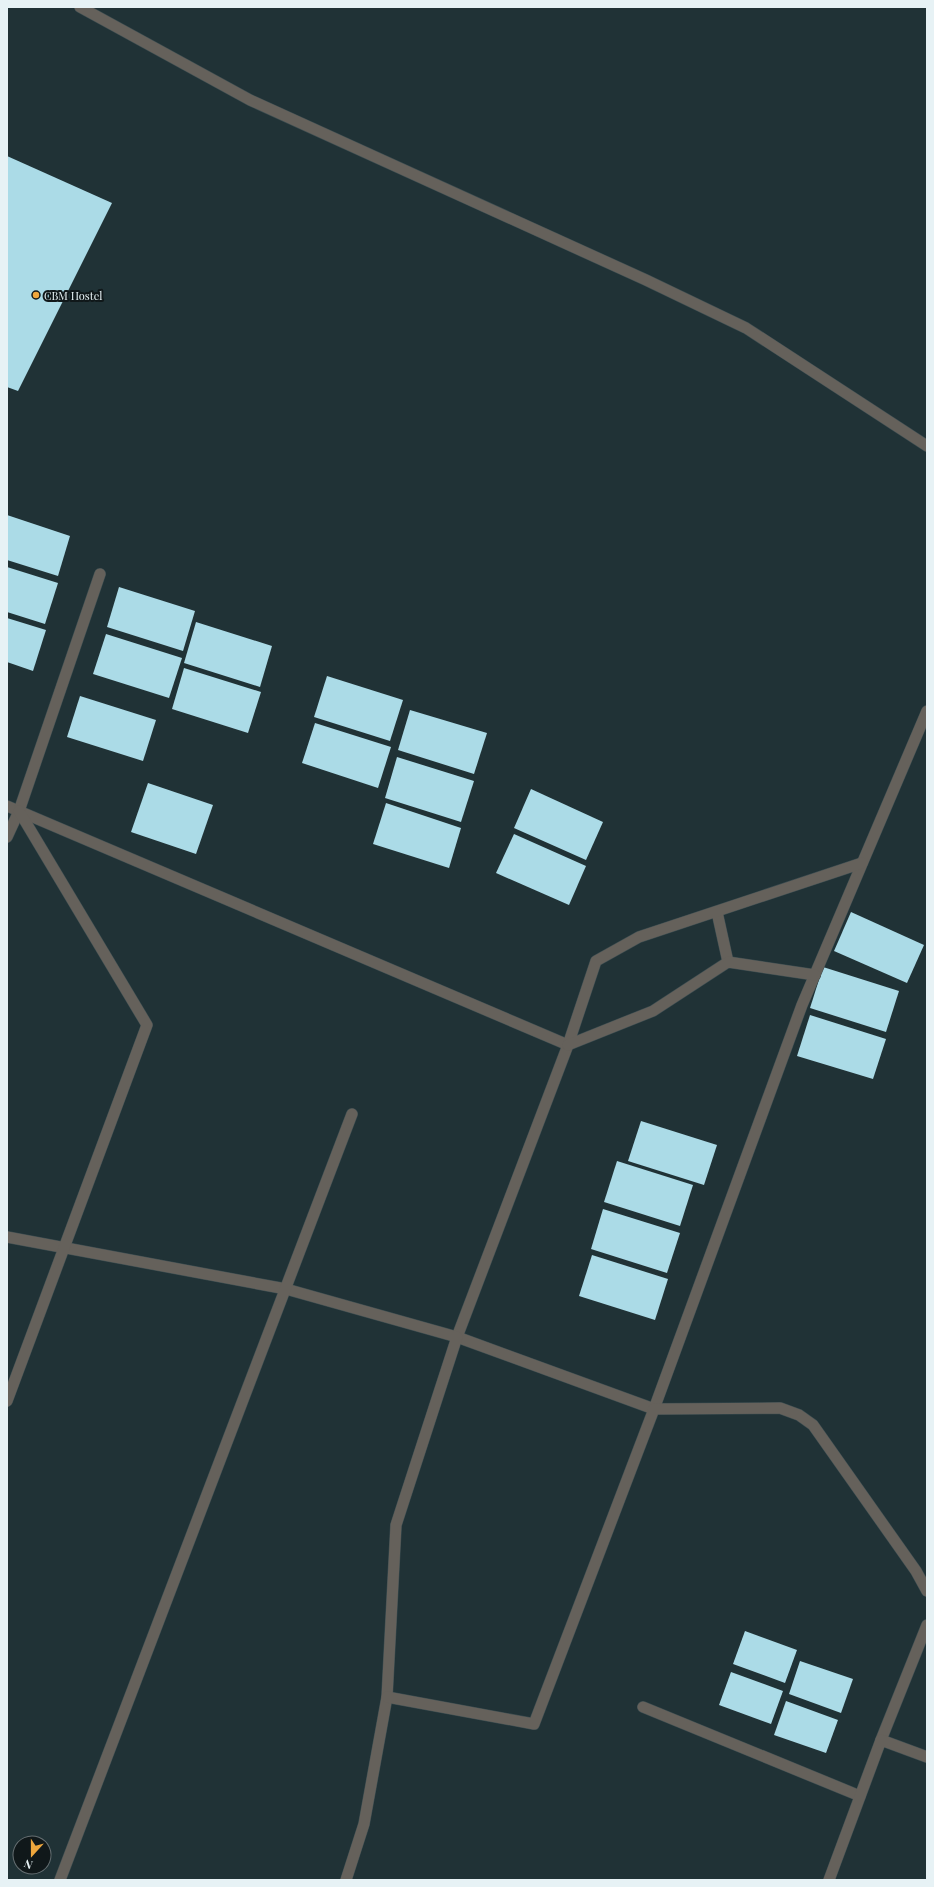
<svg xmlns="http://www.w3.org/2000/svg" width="934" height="1887" viewBox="0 0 934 1887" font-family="'Playfair Display',serif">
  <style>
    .building { fill: #abdbe7 }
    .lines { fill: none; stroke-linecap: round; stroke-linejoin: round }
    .minor-casing { stroke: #3c4d51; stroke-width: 12 }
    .minor { stroke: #65615b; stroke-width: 11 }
    .poi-dot { fill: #efa73d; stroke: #10181a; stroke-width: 1.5 }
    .labels { text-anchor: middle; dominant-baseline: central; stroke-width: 4; stroke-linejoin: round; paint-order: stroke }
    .poi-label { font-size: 11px; fill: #e7f2f5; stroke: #10181a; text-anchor: start }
  </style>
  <rect width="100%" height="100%" fill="#203236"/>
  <g class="building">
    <polygon points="7,156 112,203 18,391 7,387"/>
    <polygon points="7,515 70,536 58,576 7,560"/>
    <polygon points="7,567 58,583 45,624 7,612"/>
    <polygon points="119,587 195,611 183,651 107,627"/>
    <polygon points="7,618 46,630 33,671 7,662"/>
    <polygon points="196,622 272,646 260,687 184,663"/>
    <polygon points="106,634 182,658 169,698 93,674"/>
    <polygon points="184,668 261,692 248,733 172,709"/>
    <polygon points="327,676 403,700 390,741 314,717"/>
    <polygon points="80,696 156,720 143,761 67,737"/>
    <polygon points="410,710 487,733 474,774 398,750"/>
    <polygon points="315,723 391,747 378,788 302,763"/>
    <polygon points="397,757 474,781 461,822 385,798"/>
    <polygon points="148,783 213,805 196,854 131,832"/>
    <polygon points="531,789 603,822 586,860 514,828"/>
    <polygon points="386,803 461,828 449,868 373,844"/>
    <polygon points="514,834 586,866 569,905 496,873"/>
    <polygon points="851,912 924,945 907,983 834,951"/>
    <polygon points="823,967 899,991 886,1032 810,1008"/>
    <polygon points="810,1015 886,1039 873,1079 797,1056"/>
    <polygon points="641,1121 717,1145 704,1185 628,1161"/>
    <polygon points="617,1161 693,1185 680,1226 604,1202"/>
    <polygon points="603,1209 680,1233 667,1273 591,1249"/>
    <polygon points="592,1255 668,1279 655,1320 579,1296"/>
    <polygon points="745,1631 797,1650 785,1683 733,1664"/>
    <polygon points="800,1661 853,1679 841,1713 789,1694"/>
    <polygon points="731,1672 783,1691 771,1724 719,1705"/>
    <polygon points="786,1701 838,1720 826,1753 774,1735"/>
  </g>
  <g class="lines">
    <defs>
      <g id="minor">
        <polyline points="80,7 250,100 646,280 746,328 927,446"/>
        <polyline points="7,806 568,1045 457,1337 654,1409 802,1005 927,711"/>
        <polyline points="7,837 19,811 100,574"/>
        <polyline points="717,912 728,962"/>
        <polyline points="568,1045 596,961 639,937 862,863"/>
        <polyline points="568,1045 653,1011 728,962 815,975"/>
        <polyline points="7,1237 286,1289 457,1337 396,1525 387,1697 364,1824 346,1880"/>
        <polyline points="7,1401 147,1025 19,811"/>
        <polyline points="387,1697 534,1724 654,1409 780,1408 799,1415 813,1425 916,1571 927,1591"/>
        <polyline points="643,1707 860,1796"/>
        <polyline points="881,1740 927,1625"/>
        <polyline points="60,1880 352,1114"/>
        <polyline points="829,1880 881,1740 927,1757"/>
      </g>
    </defs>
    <use href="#minor" class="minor-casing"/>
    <use href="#minor" class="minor"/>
  </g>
  <circle class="poi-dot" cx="36" cy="295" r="4"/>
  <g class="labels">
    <g class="poi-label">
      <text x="44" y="295">CBM Hostel</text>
    </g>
  </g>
  <rect width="934" height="1887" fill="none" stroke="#e7f2f5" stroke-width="16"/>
  <g transform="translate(32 1855) rotate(201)"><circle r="19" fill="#10181a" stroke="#666f72"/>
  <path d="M0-3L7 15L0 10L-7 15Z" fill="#efa73d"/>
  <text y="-6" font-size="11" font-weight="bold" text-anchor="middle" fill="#e7f2f5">N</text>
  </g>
</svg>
